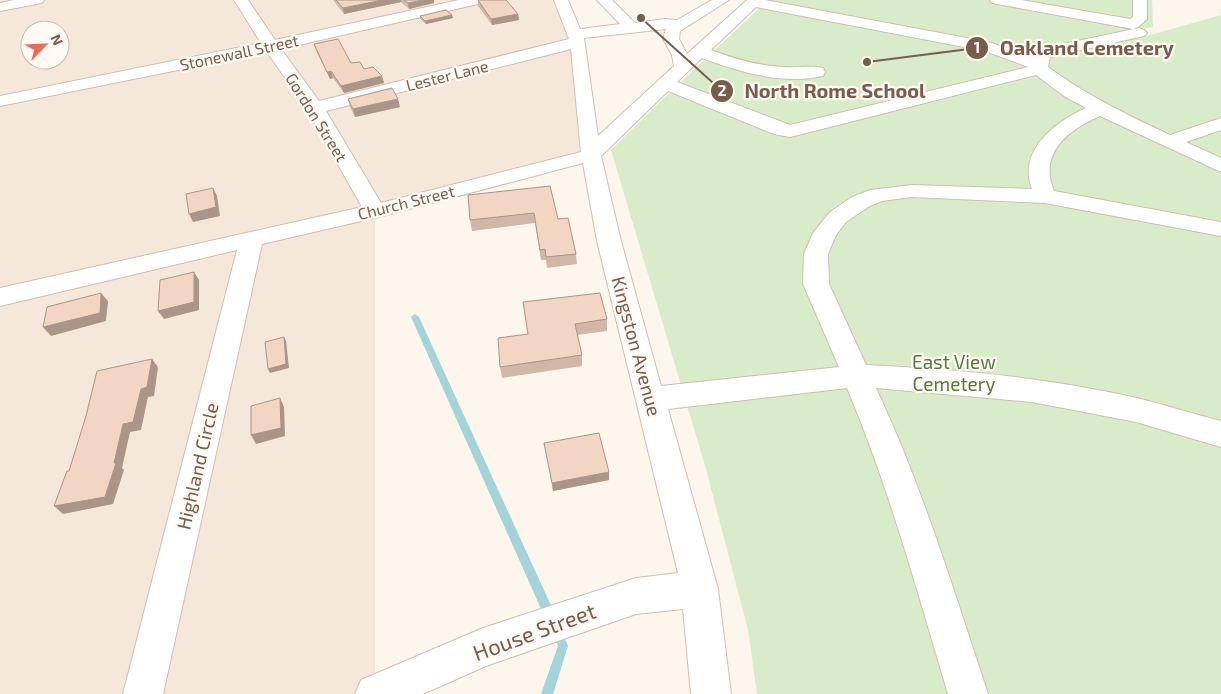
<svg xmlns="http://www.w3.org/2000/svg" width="1221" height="694" viewBox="0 0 1221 694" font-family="'Exo 2',sans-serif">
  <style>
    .residential { fill: #f5e8da; fill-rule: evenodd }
    .green { fill: #d8ecc9 }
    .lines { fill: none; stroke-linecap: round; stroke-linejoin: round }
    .stream { fill: #a5d3da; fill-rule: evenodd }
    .minor-casing { stroke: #d1beb0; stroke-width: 2 }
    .minor { fill: #fff; fill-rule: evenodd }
    .wall { fill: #d1b7a8 }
    .shaded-wall { fill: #aa9588 }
    .building { fill: #f3d5c3; stroke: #aa9588 }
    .labels { text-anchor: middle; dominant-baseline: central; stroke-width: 4.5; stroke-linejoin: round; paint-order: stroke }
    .far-street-label { font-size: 16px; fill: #7a5c4d; stroke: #fffaf3 }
    .street-label { font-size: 19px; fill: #7a5c4d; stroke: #fffaf3 }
    .park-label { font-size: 19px; fill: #537a41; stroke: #fffaf3 }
    .near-street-label { font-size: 22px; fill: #7a5c4d; stroke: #fffaf3 }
    .leader { fill: none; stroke: #7a5c4d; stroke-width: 2 }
    .callout-dot { fill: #7a5c4d; stroke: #fffaf3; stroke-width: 2 }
    .mark-label { font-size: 15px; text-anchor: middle; font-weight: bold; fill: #fff }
    .callout-label { font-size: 20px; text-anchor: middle; font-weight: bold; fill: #7a5c4d; stroke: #fffaf3; stroke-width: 4.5; stroke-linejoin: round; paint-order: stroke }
  </style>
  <rect width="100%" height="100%" fill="#fdf6ec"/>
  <path class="residential" d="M0,0H559L575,34L589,149L375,211V694H0ZM30,30H60V60H30Z"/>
  <g class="green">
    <polygon points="768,0 1152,0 1153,27 1043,50 1032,57 1030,66 786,125 681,82"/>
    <polygon points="1221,15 1221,694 757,694 748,630 706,469 611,150 669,93 786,137 1048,71 1048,63 1053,54 1154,34"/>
  </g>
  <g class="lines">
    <g class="stream">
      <polygon points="415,314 419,317 554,612 555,616 554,620 550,621 546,620 411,317"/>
      <polygon points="556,626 560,627 568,646 553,694 541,694 558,646 551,631 552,627"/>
    </g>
    <defs>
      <g id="minor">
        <polygon points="14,0 44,0 42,3 0,11 0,3"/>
        <path d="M234,0H248L275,40L459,0H485L483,3L478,4L281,49L319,101L569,39L554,0H568L580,29L620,24L597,0H612L635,23L665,19L677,20L712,0H729L680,31L679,39L687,54L747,0H765L988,42L1034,56L1038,50L1044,48L1139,28L1144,30L1147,33L1144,36L1050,57L1048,67C1086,95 1127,115 1170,135L1221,118V130L1186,142L1221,158V172L1100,116C1068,130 1038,153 1054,191L1221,222V236L1045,203L912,197L882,201L868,207L846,222L836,235L828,254L829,284L866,365C955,369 1050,378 1137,398C1165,405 1193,414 1221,421V447L1136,422L1032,402L876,388C922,486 954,591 988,694H948C917,591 889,487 847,388L668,409L718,589L731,694H691L683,609L636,614L486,666L423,694H355L361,680L483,628L636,578L678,573L597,241L583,163L383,216L262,244L163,694H123L237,250L0,306V288L362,207L306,108L267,52L0,106V96L261,43ZM756,7L985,51L1028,67L790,125L677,82L702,58C739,72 784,85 823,76L825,72L823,68C810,65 797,68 784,67C758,66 735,59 711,50ZM666,29L663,39L672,55L674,66L598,136L584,38ZM571,49L581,152L381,203L326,111ZM1036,75L1064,96L1086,108C1055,122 1017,151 1032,189L912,185L870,190L852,197L830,212L813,233L804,254L803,284L839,367L661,386L621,241L601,156L668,91L774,134L790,137Z"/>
        <polygon points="990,0 1021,0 1130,19 1133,17 1133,0 1147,0 1147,19 1138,27 1133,29 997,4 992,3"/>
      </g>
    </defs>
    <use href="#minor" class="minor-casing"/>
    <use href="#minor" class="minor"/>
  </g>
  <g class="wall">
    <polygon points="333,0 434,0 434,3 409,9 401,2 344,14"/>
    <polygon points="478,0 518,14 519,20 492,25 478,6"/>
    <polygon points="452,15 453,18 426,24 420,19 420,16"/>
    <polygon points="314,44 351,63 382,76 384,83 344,93 333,78 330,79 316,51"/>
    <polygon points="348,99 400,107 355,117 350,107"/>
    <polygon points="468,195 558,219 576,254 577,264 547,268 546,260 541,260 535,223 472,231 470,220"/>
    <polygon points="523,302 607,319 607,331 577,335 582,355 582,366 502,378 500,367 528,334"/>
    <polygon points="544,443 609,480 553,491"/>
  </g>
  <g class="shaded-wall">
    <polygon points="383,0 401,0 401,2 344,14 343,8"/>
    <polygon points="424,0 434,0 434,3 409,9 408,3"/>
    <polygon points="518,14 519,20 492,25 491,19"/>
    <polygon points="452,15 453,18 426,24 425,21"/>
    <polygon points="331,71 333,78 330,79 327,72"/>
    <polygon points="382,76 384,83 344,93 341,86"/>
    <polygon points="398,99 400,107 355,117 353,109"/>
    <polygon points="213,188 217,196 220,216 193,222 189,214"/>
    <polygon points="194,272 199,280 199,310 164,319 158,311"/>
    <polygon points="101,293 108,301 106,321 51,336 43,327"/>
    <polygon points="284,337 286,341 289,368 270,373 268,369"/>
    <polygon points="152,359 158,367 154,396 148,397 141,430 130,432 122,468 124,470 113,504 63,514 54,506 114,463 123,424 141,389"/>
    <polygon points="280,398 284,407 285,436 256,444 251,435"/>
    <polygon points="609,472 609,480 553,491 552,483"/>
  </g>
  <g class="building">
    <polygon points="336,0 383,0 343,8"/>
    <polygon points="404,0 424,0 408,3"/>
    <polygon points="478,0 506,0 518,14 491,19"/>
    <polygon points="446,10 452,15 425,21 420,16"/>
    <polygon points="338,39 351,63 360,62 364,69 373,67 382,76 341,86 331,71 327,72 314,44"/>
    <polygon points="392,88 398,99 353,109 348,99"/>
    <polygon points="550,186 558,219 568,218 576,254 546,257 545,249 540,250 534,213 470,220 468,195"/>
    <polygon points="213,188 216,207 189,214 186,194"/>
    <polygon points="194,272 194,302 158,311 160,280"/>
    <polygon points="101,293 100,313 43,327 47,307"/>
    <polygon points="600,293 607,319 575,324 582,355 500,367 498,338 528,334 523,302"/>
    <polygon points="284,337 286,364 268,369 265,342"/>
    <polygon points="152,359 147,387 141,389 133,422 123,424 114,463 116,463 105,497 54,506 67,471 69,471 86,416 97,371"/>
    <polygon points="280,398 281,428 251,435 251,406"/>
    <polygon points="599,433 609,472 552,483 544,443"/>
  </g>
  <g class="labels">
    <g class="far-street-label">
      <text transform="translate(239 52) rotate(-12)">Stonewall Street</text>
      <text transform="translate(447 75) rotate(-14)">Lester Lane</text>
      <text transform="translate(317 117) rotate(58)">Gordon Street</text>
      <text transform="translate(406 202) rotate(-14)">Church Street</text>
    </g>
    <g class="street-label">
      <text transform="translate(637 346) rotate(75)">Kingston Avenue</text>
      <text transform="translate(197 466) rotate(-77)">Highland Circle</text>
    </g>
    <g class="park-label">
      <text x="954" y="361">East View<tspan x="954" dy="22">Cemetery</tspan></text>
    </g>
    <g class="near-street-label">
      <text transform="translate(534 631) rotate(-20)">House Street</text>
    </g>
  </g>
  <path class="leader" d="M867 62L977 48M641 18L722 91"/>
  <g class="callout-dot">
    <circle cx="867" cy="62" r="5"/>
    <circle cx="641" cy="18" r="5"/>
    <circle cx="977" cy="48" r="12"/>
    <circle cx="722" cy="91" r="12"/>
  </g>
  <g class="mark-label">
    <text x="977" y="53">1</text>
    <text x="722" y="96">2</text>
  </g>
  <g class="callout-label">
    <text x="1087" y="55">Oakland Cemetery</text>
    <text x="835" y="98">North Rome School</text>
  </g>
  <g transform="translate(45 45) rotate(66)"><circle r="24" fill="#fffaf3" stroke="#cabbb1"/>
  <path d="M0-4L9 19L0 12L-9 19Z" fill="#e76f51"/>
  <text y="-8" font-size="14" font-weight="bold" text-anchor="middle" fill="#7a5c4d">N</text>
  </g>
</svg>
